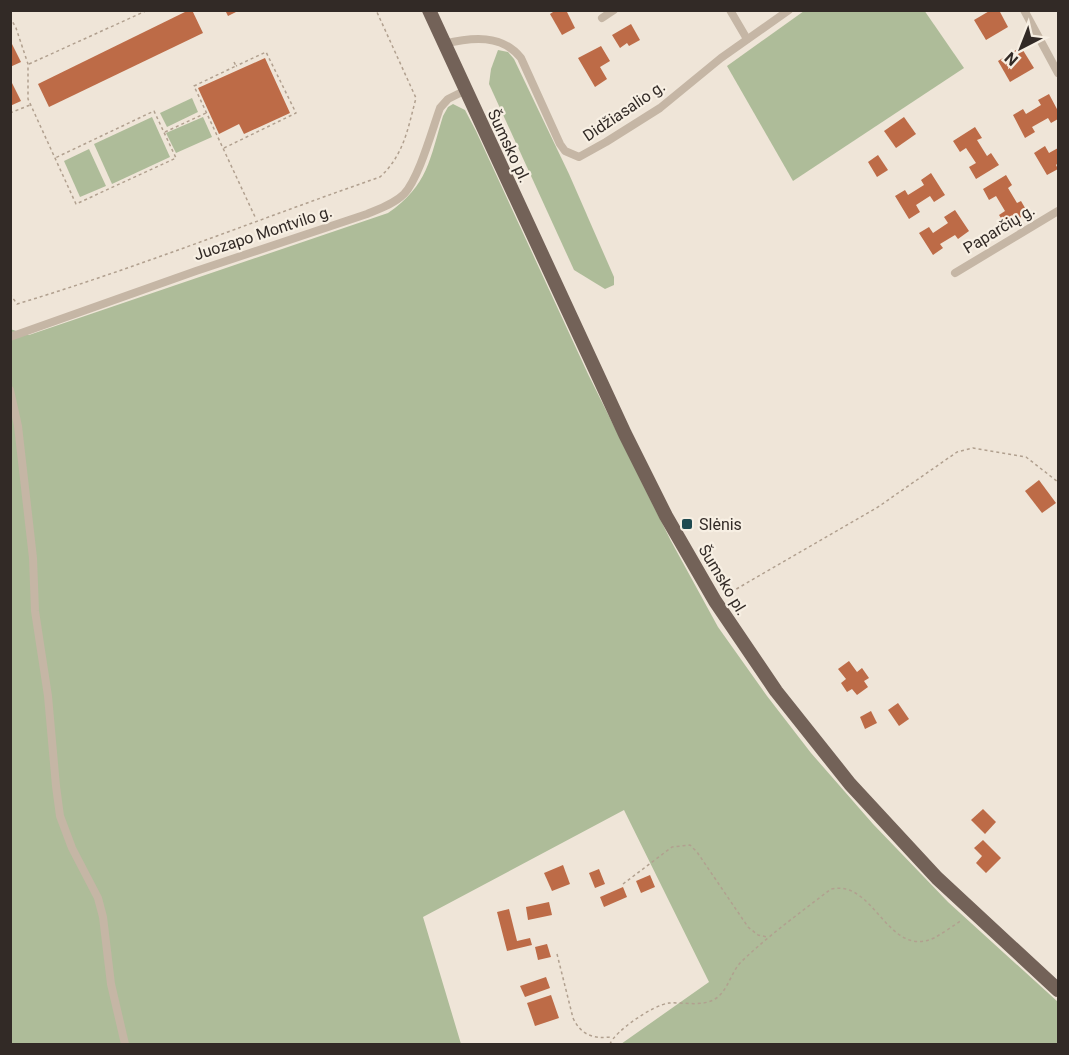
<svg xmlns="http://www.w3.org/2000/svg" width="1069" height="1055" viewBox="0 0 1069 1055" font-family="Roboto,sans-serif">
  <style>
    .green { fill: #aebc99 }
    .building { fill: #bd6b47 }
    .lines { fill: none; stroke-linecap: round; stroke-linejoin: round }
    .path { stroke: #b1a08f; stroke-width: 1.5; stroke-dasharray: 3 3; stroke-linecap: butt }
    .street { stroke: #c5b6a5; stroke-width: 8 }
    .primary { stroke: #736258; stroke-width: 14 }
    .poi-dot { fill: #1f4a50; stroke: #f7efe3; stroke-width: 2 }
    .labels { text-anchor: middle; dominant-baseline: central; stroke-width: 4.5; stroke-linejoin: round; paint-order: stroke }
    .street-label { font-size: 16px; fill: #322a26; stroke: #f7efe3 }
    .poi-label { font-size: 16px; fill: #322a26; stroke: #f7efe3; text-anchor: start }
  </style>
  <rect width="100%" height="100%" fill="#efe5d8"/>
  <g class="green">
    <polygon points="924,10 964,68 793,181 727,66 804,11"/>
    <polygon points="498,50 508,52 514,59 569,174 614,277 614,285 605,289 574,270 489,84 491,69"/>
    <polygon points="192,98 198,112 167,127 160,113"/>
    <path d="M453,104L465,110L476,131L588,374L671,541L718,627L767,696L811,753L873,824L948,902L1058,1002V1044H621L709,982L624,810L423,917L461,1044H11L10,329L29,335L388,213C428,186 430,158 443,116L448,107Z"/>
    <polygon points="152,117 170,157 112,184 94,144"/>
    <polygon points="203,117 212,137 176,153 166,133"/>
    <polygon points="89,149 106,186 80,197 64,161"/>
  </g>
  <g class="building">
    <polygon points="189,10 192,10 203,33 49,107 38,84"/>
    <polygon points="225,10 240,10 228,16"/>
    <polygon points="556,10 566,10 575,28 562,35 550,14"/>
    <polygon points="991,10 999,10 1008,27 986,40 974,20"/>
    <polygon points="631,24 640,40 629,46 627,43 620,48 612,35"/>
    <polygon points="10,40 21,62 10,67"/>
    <polygon points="601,46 610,61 600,67 607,79 595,87 578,58"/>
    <polygon points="1021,47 1034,68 1010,82 998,61"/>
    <polygon points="265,58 290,113 244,134 239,124 219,134 198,88"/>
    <polygon points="10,79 21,101 10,106"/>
    <polygon points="1049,94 1058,111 1058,119 1051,123 1048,118 1032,127 1035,132 1025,138 1013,115 1023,109 1026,114 1041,105 1038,100"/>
    <polygon points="904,117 916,134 896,148 884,131"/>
    <polygon points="975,127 982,138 977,140 987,156 991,153 999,165 976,179 969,167 976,163 966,148 960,152 953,141"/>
    <polygon points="1045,146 1049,153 1058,148 1058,163 1056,165 1058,169 1047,175 1034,153"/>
    <polygon points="878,155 888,170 877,177 868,162"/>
    <polygon points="931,173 945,195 934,202 930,196 916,205 920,212 909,219 895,196 905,190 908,195 924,185 921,180"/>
    <polygon points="1006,175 1012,185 1008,188 1017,203 1021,201 1028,213 1006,226 999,215 1005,211 996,196 989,200 983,189"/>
    <polygon points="955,210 969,231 958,239 955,235 940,244 943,248 933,255 919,233 929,227 933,233 948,223 944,217"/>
    <polygon points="1039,480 1056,503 1042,513 1025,491"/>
    <polygon points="849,661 857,672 862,668 869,678 864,681 868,687 857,695 852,689 847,692 841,683 846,679 838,669"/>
    <polygon points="898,703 909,719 899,726 888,710"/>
    <polygon points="871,711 877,723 865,729 860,717"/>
    <polygon points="983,809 996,822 985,834 971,820"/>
    <polygon points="983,840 1001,858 986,873 976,863 982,856 974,848"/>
    <polygon points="563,865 570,884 552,891 544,873"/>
    <polygon points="599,869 605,884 595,888 589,873"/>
    <polygon points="650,875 655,887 641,893 636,881"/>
    <polygon points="623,887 627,897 604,907 600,897"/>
    <polygon points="549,902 552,915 528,920 526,907"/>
    <polygon points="509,909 517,941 530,938 532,945 507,951 497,912"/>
    <polygon points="547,944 551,957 538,960 535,947"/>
    <polygon points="546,977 550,988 525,997 520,986"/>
    <polygon points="551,995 559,1018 535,1026 527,1003"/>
  </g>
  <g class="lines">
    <g class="path">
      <polyline points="10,17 16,28 28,64 28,99 76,204 176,158 154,111 55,158"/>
      <polyline points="234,62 236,66 194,86 256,219"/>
      <polyline points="29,64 148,10"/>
      <polyline points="10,113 30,105"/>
      <polyline points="165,132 206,113"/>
      <polyline points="224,148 296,113 266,52 236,66"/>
      <path d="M10,294L17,304C140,267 259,219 380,177C404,155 408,128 416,98L376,10"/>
      <polyline points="726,595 878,507 957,452 973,448 1026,457 1058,482"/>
      <polyline points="623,884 672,847 690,845 697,852 748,927 758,935 767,937"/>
      <path d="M557,954L573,1018C581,1035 593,1039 611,1037"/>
      <path d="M610,1044C615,1031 653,1005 669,1003C683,1002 702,1007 715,999C728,991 731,972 741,962C769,935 801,912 831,889C875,879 887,959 934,938C943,933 953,926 962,920"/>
    </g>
    <g class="street">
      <polyline points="730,10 747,39"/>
      <polyline points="1024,10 1058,73"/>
      <polyline points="602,18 614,10"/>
      <path d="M444,44C472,37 502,34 521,58L560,144L565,151L579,157L606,142L660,108L721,58L789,10"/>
      <polyline points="955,273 1058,211"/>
      <path d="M10,337L196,271L367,214C379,209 394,204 404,194C419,178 432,130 440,108L448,99L466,90"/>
      <polyline points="10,390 18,426 33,558 35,611 48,696 56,786 60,816 72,848 98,898 103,917 111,984 125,1044"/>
    </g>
    <polyline class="primary" points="429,10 625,434 666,516 715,601 776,691 850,784 937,878 1058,990"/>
  </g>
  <rect class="poi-dot" x="681" y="518" width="12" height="12" rx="3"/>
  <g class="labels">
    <g class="street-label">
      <text transform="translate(624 111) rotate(-34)">Didžiasalio g.</text>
      <text transform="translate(509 146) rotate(65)">Šumsko pl.</text>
      <text transform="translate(999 229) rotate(-31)">Paparčių g.</text>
      <text transform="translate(263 233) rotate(-18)">Juozapo Montvilo g.</text>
      <text transform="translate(723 580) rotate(59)">Šumsko pl.</text>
    </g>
    <g class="poi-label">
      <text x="699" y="524">Slėnis</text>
    </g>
  </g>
  <rect width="1069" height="1055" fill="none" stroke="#322a26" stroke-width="24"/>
  <g transform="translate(1021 48) rotate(222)" stroke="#f7efe3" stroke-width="4.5" paint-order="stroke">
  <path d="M0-4.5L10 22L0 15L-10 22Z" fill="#322a26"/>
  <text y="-9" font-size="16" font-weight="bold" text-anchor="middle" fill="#322a26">N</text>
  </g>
</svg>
